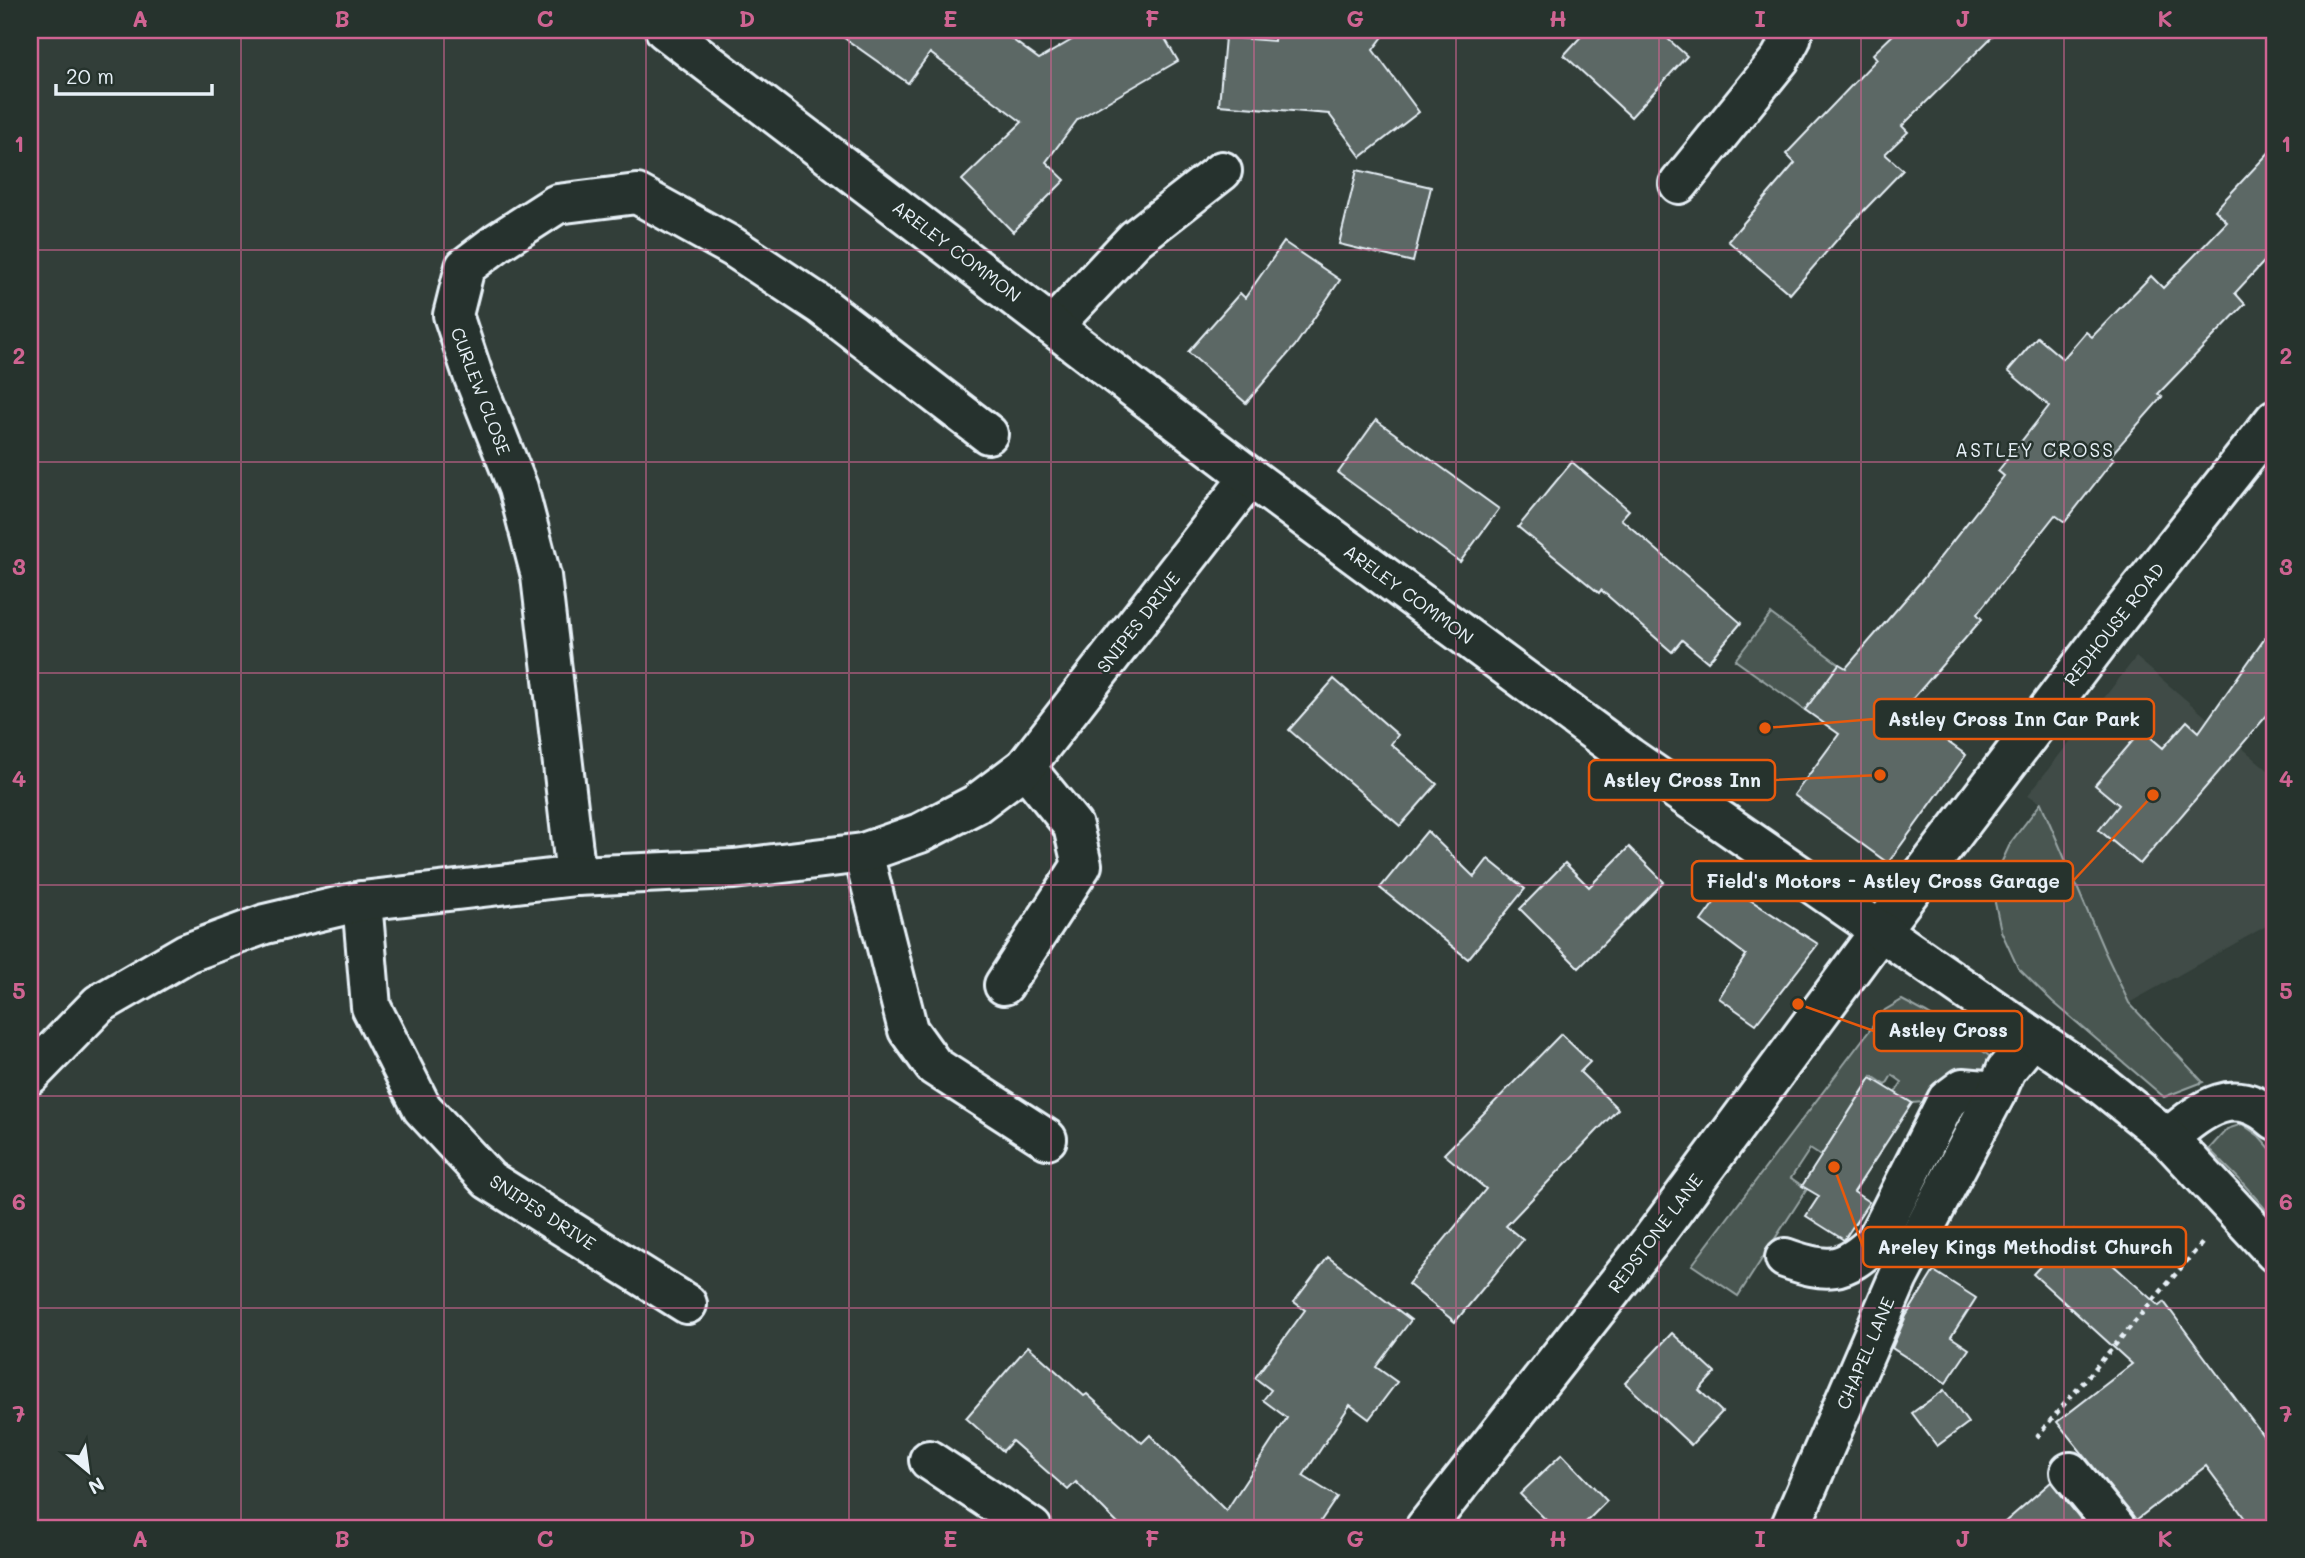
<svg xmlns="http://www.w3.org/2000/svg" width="2305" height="1558" viewBox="0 0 2305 1558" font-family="Mali,sans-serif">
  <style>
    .built { fill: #3f4b46 }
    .green { fill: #495651; stroke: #98a4a4; stroke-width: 2 }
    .building { fill: #5c6865; stroke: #e8f1f8; stroke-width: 2 }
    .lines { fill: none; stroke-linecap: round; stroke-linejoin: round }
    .minor-casing { stroke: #e8f1f8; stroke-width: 44 }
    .major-casing { stroke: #e8f1f8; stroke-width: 44 }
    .path { stroke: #e8f1f8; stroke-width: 4.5; stroke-dasharray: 5 5; stroke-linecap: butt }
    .minor { stroke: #26332d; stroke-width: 38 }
    .major { stroke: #26332d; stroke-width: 38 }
    .grid { fill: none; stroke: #cf6492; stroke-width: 2; stroke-opacity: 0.55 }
    .labels { text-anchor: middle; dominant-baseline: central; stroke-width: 5; stroke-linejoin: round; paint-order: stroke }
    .street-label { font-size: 18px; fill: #e8f1f8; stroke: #26332d }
    .neighbourhood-label { font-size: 19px; letter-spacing: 2px; fill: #e8f1f8; stroke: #26332d }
    .leader { fill: none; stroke: #e8590c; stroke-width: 2.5 }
    .callout-dot { fill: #e8590c; stroke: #26332d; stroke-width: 2.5 }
    .callout { fill: #26332d; stroke: #e8590c; stroke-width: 2.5 }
    .callout-label { font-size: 19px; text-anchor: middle; font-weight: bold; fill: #e8f1f8 }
    .neatline { fill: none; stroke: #cf6492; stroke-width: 2.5 }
    .grid-label { font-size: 23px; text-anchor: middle; font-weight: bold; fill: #cf6492 }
  </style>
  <rect width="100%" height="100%" fill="#323e39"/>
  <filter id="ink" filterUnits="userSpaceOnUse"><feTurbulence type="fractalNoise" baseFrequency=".0143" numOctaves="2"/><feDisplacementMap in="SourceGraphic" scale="14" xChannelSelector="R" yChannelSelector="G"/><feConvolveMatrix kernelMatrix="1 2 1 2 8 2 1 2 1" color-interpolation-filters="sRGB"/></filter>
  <g filter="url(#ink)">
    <polygon class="built" points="2136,657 2275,776 2275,921 2129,1003 2104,950 2041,803 2028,795"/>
    <g class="green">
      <polygon points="1771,614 1839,664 1805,710 1735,660"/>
      <polygon points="2041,803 2104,950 2129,1003 2203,1082 2164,1097 2053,1002 2018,968 2001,931 1995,903 1996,874 2011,842"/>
      <path d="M1902,1000C1940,1019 1974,1042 2006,1070L1947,1100L1912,1103L1895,1093L1902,1082L1892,1075L1886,1085L1872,1076L1821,1156L1810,1149L1791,1178L1807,1189L1738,1296L1692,1265L1885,1010Z"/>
      <polygon points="2242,1124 2259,1136 2275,1154 2275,1220 2240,1180 2209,1149 2227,1129"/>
    </g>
    <g class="building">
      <polygon points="833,30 999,30 1039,59 1089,30 1160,30 1178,61 1078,119 1046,162 1065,180 1013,232 962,180 1022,122 930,53 908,83"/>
      <polygon points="1275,30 1388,30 1373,50 1419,112 1361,157 1329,114 1219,105 1225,37 1274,41"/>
      <polygon points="1587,30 1658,30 1687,56 1631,117 1564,55"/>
      <polygon points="1898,30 1999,30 1902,126 1908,132 1885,154 1903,170 1848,227 1790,294 1728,241 1795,163 1786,154 1877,59 1873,54"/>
      <polygon points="2275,146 2275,250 2235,293 2245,304 2158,394 2162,397 2110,456 2114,459 2065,522 2055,515 1977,614 1982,619 1903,710 1966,755 1888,863 1794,795 1839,734 1805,710 1839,664 1846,668 1923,579 2004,476 1998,471 2049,406 2008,371 2037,337 2063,359 2086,332 2092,337 2151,276 2163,288 2227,222 2215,210"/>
      <polygon points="1357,170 1431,187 1413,262 1339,244"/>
      <polygon points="1284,242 1340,280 1295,346 1246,403 1188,352 1240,293 1245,298"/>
      <polygon points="1376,420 1499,509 1460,562 1338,473"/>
      <polygon points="1572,462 1629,510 1621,519 1741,623 1708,662 1682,640 1672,652 1601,590 1599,593 1518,527"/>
      <polygon points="2275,624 2275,706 2140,864 2099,830 2119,805 2095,785 2142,730 2163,748 2187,721 2199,732"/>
      <polygon points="1334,679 1398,735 1391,744 1437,784 1400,826 1289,730"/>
      <polygon points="1427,831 1474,877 1488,859 1525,889 1468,959 1380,888"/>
      <polygon points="1629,847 1664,882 1579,968 1520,909 1565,863 1589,887"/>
      <polygon points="1727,885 1818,944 1756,1024 1719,998 1746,955 1701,921"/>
      <polygon points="1561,1034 1590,1062 1580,1072 1618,1109 1506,1226 1523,1240 1455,1322 1408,1284 1486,1189 1444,1154"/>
      <polygon points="1871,1078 1912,1103 1854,1192 1869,1202 1844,1240 1806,1216 1819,1196 1802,1186"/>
      <polygon points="2074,1230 2159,1306 2164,1302 2275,1452 2275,1528 2252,1528 2206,1466 2136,1520 2057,1422 2132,1364 2033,1274"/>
      <polygon points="1328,1257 1411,1320 1376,1367 1397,1382 1369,1419 1350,1405 1303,1476 1337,1497 1316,1528 1122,1528 1076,1482 1068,1490 1012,1441 1003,1451 966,1418 1028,1346 1084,1396 1087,1394 1142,1443 1150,1435 1226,1511 1287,1418 1263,1400 1271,1390 1255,1378 1305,1310 1294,1302"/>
      <polygon points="1934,1271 1976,1298 1951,1337 1969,1349 1946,1383 1892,1348 1906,1316"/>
      <polygon points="1672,1333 1715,1373 1699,1390 1722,1412 1691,1445 1625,1383"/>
      <polygon points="1944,1390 1968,1423 1937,1446 1912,1413"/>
      <polygon points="1562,1454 1607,1501 1580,1528 1554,1528 1520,1494"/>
      <polygon points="2051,1482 2088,1528 1998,1528"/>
    </g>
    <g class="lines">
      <defs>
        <g id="minor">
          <polyline points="1679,184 1780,59 1791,39 1793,30"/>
          <polyline points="1054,325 1135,239 1222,171"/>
          <polyline points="863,853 908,1030 934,1066 1047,1139"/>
          <polyline points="576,876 541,576 518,488 473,375 453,315 465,267 498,242 557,204 637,194 733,247 822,306 988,434"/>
          <polyline points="362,901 371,1007 422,1108 489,1180 687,1304"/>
          <polyline points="1004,985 1082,865 1073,826 1025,767"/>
          <polyline points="30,1075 99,1004 187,953 265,924 362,901 576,876 734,869 863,853 920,833 976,804 1025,767 1250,477"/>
          <path d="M2168,1138C2204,1108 2234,1083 2275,1120"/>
          <path d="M1785,1258C1827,1273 1843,1273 1875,1242L1947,1100L1963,1088L1997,1091"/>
          <polyline points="929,1460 1032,1528"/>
          <polyline points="2070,1472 2116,1528"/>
          <polyline points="1425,1528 1650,1242 1879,932 2113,624 2275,419"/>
          <polyline points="1790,1528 1898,1278 1997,1091 2006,1070 2033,1037"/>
        </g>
        <polyline id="major" points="665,30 1250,477 1629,757 2093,1078 2168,1138 2275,1253"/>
      </defs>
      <use href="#minor" class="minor-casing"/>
      <use href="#major" class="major-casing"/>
      <polyline class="path" points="2040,1437 2038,1435 2204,1241"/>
      <use href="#minor" class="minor"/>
      <use href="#major" class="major"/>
    </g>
  </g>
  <path class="grid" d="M241,30V1528M444,30V1528M646,30V1528M849,30V1528M1051,30V1528M1254,30V1528M1456,30V1528M1659,30V1528M1861,30V1528M2064,30V1528M30,250H2275M30,462H2275M30,673H2275M30,885H2275M30,1096H2275M30,1308H2275"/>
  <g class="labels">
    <g class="street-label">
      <text transform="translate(957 251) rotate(37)">ARELEY COMMON</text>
      <text transform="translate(481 391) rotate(69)">CURLEW CLOSE</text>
      <text transform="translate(1409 594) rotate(36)">ARELEY COMMON</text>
      <text transform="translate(1138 622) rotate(-52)">SNIPES DRIVE</text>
      <text transform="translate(2114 624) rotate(-52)">REDHOUSE ROAD</text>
      <text transform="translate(543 1212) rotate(33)">SNIPES DRIVE</text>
      <text transform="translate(1655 1233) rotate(-53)">REDSTONE LANE</text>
      <text transform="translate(1865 1353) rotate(-67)">CHAPEL LANE</text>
    </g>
    <g class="neighbourhood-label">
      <text x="2035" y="449">ASTLEY CROSS</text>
    </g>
  </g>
  <path class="leader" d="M1765 728L1874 719M1880 775L1775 780M2153 795L2073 881M1798 1004L1874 1031M1834 1167L1863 1247"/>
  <g class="callout-dot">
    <circle cx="1765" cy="728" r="7"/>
    <circle cx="1880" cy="775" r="7"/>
    <circle cx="2153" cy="795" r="7"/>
    <circle cx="1798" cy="1004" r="7"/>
    <circle cx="1834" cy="1167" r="7"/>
  </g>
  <g class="callout">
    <rect x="1874" y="699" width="280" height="40" rx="7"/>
    <rect x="1589" y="760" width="186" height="40" rx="7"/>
    <rect x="1692" y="861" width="381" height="40" rx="7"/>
    <rect x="1874" y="1011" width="148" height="40" rx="7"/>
    <rect x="1863" y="1227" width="323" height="40" rx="7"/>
  </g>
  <g class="callout-label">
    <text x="2014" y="726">Astley Cross Inn Car Park</text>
    <text x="1682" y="787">Astley Cross Inn</text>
    <text x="1883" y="888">Field's Motors - Astley Cross Garage</text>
    <text x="1948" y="1037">Astley Cross</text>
    <text x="2025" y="1254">Areley Kings Methodist Church</text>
  </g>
  <rect width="2305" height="1558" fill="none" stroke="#26332d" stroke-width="77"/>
  <g transform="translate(88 1471) rotate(151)" stroke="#26332d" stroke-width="5" paint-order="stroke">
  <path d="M0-5L12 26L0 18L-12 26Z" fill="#e8f1f8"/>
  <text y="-10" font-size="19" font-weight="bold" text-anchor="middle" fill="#e8f1f8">N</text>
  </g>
  <path d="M56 84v10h156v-10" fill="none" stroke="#e8f1f8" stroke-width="3.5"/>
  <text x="66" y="84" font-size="21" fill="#e8f1f8" stroke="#26332d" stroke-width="5" paint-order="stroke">20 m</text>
  <rect x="38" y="38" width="2228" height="1482" class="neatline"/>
  <g class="grid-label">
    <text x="140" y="27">A</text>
    <text x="342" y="27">B</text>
    <text x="545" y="27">C</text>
    <text x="747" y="27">D</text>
    <text x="950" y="27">E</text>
    <text x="1152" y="27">F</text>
    <text x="1355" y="27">G</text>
    <text x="1558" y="27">H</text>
    <text x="1760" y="27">I</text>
    <text x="1963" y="27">J</text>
    <text x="2165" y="27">K</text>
    <text x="19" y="152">1</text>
    <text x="2286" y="152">1</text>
    <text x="19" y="364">2</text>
    <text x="2286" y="364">2</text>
    <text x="19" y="575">3</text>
    <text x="2286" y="575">3</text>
    <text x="19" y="787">4</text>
    <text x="2286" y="787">4</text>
    <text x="19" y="999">5</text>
    <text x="2286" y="999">5</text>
    <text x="19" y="1210">6</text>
    <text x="2286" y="1210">6</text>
    <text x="19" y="1422">7</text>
    <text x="2286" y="1422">7</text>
    <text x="140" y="1547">A</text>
    <text x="342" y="1547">B</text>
    <text x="545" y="1547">C</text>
    <text x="747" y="1547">D</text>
    <text x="950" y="1547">E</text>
    <text x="1152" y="1547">F</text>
    <text x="1355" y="1547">G</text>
    <text x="1558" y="1547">H</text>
    <text x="1760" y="1547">I</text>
    <text x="1963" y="1547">J</text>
    <text x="2165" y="1547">K</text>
  </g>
</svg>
